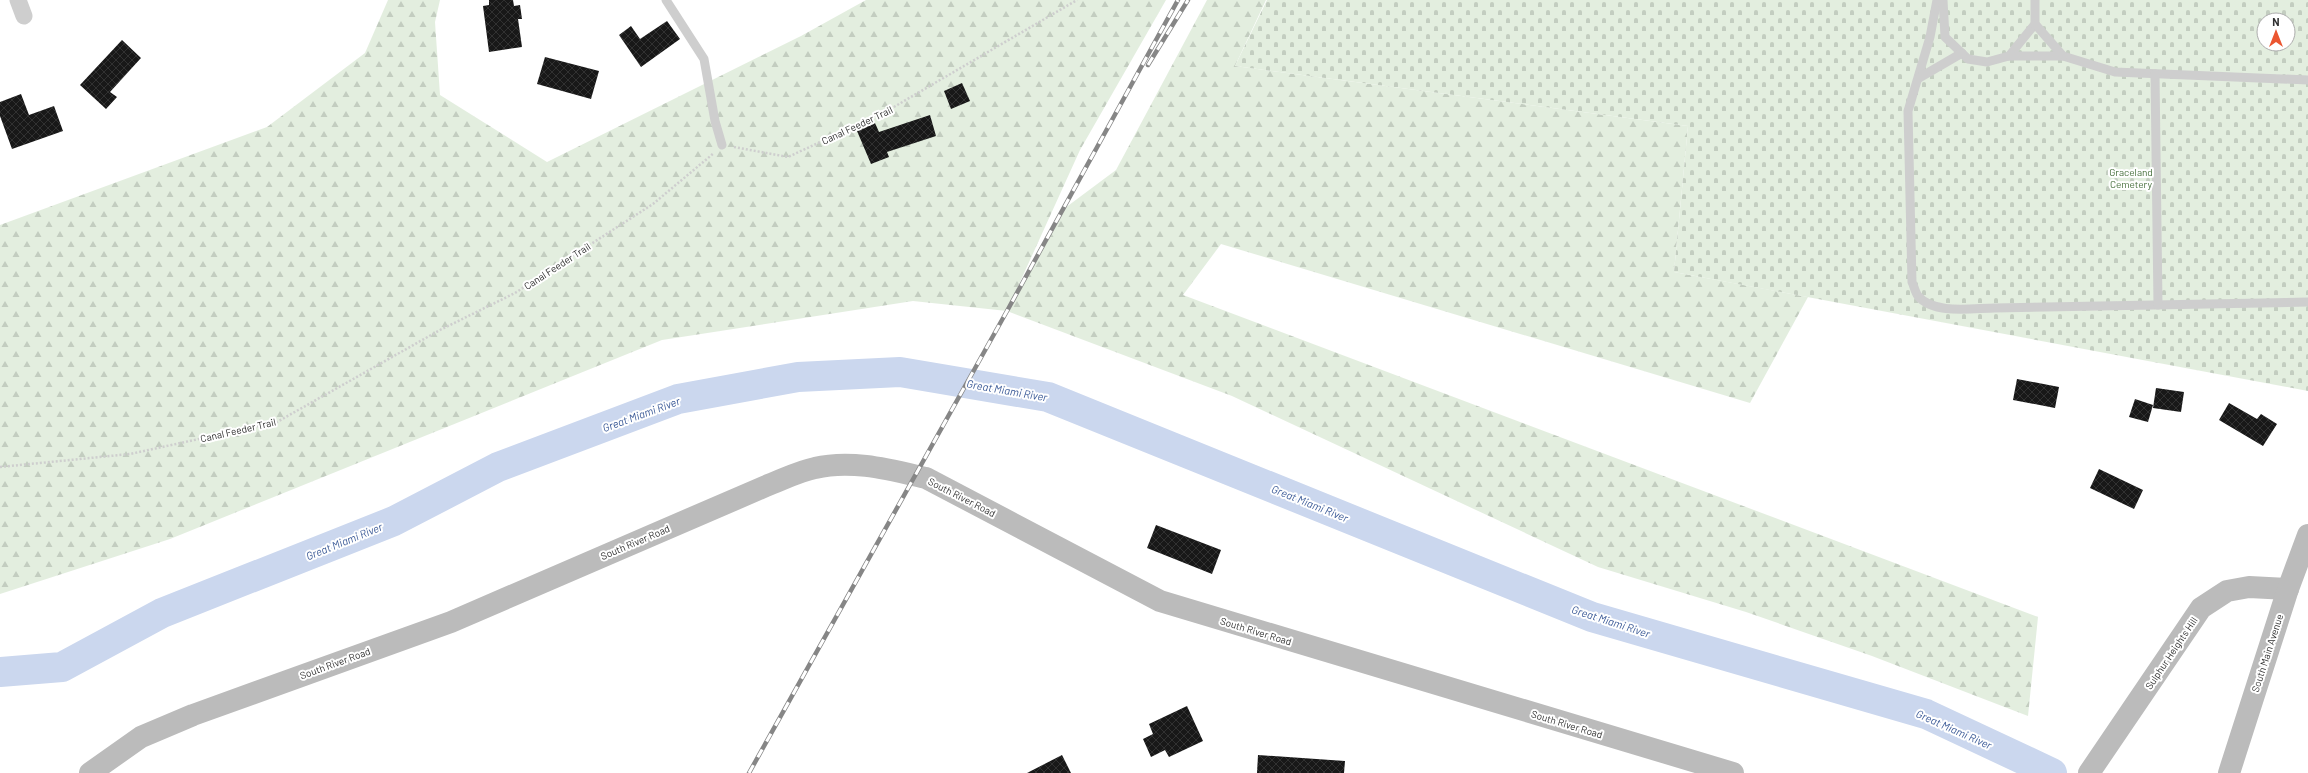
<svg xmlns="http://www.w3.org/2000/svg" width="2308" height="773" viewBox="0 0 2308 773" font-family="Barlow,sans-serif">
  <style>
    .forest { fill: url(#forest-firs) }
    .cemetery { fill: url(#cemetery-stones); fill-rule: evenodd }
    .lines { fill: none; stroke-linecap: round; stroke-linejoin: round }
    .river { stroke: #cbd7ee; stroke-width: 30 }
    .building { fill: url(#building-cross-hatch) }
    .path { stroke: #cecece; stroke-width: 2.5; stroke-dasharray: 2 2; stroke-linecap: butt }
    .lane { stroke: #cecece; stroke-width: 9 }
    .street { stroke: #cecece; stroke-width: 17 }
    .secondary { stroke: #bbb; stroke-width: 22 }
    .rail-casing { stroke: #868686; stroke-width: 4.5 }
    .rail { stroke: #fff; stroke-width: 3; stroke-dasharray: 9; stroke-linecap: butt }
    .labels { text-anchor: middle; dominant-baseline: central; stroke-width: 4; stroke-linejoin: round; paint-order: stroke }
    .street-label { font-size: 10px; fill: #313131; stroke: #fff }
    .park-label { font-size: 10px; fill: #466f3c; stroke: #fff }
    .water-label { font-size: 11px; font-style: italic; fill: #3b5a97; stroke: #fff }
  </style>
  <defs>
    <pattern id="forest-firs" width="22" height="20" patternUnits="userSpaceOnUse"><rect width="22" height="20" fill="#e3eedf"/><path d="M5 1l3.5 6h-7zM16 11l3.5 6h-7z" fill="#c3cdc0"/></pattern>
    <pattern id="cemetery-stones" width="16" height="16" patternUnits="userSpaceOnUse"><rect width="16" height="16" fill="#e3eedf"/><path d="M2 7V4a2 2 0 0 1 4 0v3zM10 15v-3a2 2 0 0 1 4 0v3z" fill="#c3cdc0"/></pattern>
    <pattern id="building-cross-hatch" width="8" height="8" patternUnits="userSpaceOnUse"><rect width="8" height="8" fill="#181818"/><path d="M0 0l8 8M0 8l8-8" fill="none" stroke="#313131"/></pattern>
  </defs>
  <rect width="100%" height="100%" fill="#fff"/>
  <polygon class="forest" points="388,0 440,0 435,22 440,95 547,162 801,36 866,0 1166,0 1080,150 1010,304 1061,211 1116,170 1207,0 1266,0 1235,66 1688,126 1674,272 1808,297 1750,403 1221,244 1183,295 2038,617 2028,716 1872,656 1746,612 1598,567 1232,396 1007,311 913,301 662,340 170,539 0,594 0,225 267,127 365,53"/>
  <path class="cemetery" d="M1267,0H2308V391L1674,272L1688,126L1235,66ZM2264,20H2288V44H2264Z"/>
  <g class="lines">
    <polyline class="river" points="0,672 62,667 162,613 394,521 498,467 678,399 798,377 900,372 1048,397 1592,617 1926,714 2052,773"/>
  </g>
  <g class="building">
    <polygon points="489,0 513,0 514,6 520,5 522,19 518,19 522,47 489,52 483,6 489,5"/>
    <polygon points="667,21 680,39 641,67 619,35 631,26 640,39"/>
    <polygon points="122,40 141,58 110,92 117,97 106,109 80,85"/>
    <polygon points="545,57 599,71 591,99 537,84"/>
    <polygon points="962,83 970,101 951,109 944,91"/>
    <polygon points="21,94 29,115 54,106 63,131 12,149 0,116 0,102"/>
    <polygon points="930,115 936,136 887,152 889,157 871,164 857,131 875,123 879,132"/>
    <polygon points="2017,379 2059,387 2055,408 2013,400"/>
    <polygon points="2156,388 2184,392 2181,412 2153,408"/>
    <polygon points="2135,399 2153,405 2148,422 2129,417"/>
    <polygon points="2229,403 2257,419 2261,414 2277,424 2263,446 2219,420"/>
    <polygon points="2099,469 2143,490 2134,509 2090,488"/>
    <polygon points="1156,525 1221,550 1212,574 1147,548"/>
    <polygon points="1187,706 1203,741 1169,757 1165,750 1151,757 1143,739 1153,734 1149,724"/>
    <polygon points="1062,755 1071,773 1027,773"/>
    <polygon points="1258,755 1345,761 1344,773 1257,773"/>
  </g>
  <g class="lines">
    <g class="path">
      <polyline points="734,147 788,157 887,111 1077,0"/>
      <polyline points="0,467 130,454 277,422 440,330 515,293 653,204 714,153"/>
    </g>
    <g class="lane">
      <polyline points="666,0 704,59 715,121 722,145"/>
      <path d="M1937,0L1930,37L1908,111L1912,282C1914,286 1915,292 1918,296C1934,315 1973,308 1995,308L2308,302"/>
      <polyline points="1943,0 1945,37 1968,59 1987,62 2009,56 2035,24 2035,0"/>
      <polyline points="2035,24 2063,56 2115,72 2308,80"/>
      <polyline points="2009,56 2063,56"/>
      <polyline points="2155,74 2158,305"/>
      <polyline points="1919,78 1962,53"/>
    </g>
    <polyline class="street" points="18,0 24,16"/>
    <g class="secondary">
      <path d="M90,773L141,737L193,715L451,622L766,486C782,480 799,471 815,468C852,459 891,470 926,478L1160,601L1733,773"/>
      <polyline points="2089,773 2201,608 2227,591 2249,587 2288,589"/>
      <polyline points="2229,773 2288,589 2308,535"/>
    </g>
    <defs>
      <g id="rail">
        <polyline points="1148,65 1188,0"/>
        <polyline points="749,773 1007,311 1178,0"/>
      </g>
    </defs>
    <use href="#rail" class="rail-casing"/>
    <use href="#rail" class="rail"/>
  </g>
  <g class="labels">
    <g class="street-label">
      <text transform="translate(857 125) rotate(-25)">Canal Feeder Trail</text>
      <text transform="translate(557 266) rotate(-33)">Canal Feeder Trail</text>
      <text transform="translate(238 430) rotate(-13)">Canal Feeder Trail</text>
      <text transform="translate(962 497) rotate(27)">South River Road</text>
      <text transform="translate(635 542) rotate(-23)">South River Road</text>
      <text transform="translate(1256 631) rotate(17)">South River Road</text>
      <text transform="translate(2171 653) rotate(-56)">Sulphur Heights Hill</text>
      <text transform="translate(2267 653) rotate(-72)">South Main Avenue</text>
      <text transform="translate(335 663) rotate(-20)">South River Road</text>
      <text transform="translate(1567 724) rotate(17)">South River Road</text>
    </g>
    <g class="park-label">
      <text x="2131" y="172">Graceland<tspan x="2131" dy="12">Cemetery</tspan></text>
    </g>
    <g class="water-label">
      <text transform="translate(1007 390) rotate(10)">Great Miami River</text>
      <text transform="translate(641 414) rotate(-20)">Great Miami River</text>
      <text transform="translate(1310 503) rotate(22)">Great Miami River</text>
      <text transform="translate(344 541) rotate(-22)">Great Miami River</text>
      <text transform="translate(1611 621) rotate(18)">Great Miami River</text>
      <text transform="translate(1954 729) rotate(24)">Great Miami River</text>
    </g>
  </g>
  <g transform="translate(2276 32)"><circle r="19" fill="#ffffff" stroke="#adadad"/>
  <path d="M0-3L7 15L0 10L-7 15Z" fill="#eb5630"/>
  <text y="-6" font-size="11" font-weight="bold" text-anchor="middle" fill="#313131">N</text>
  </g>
</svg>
